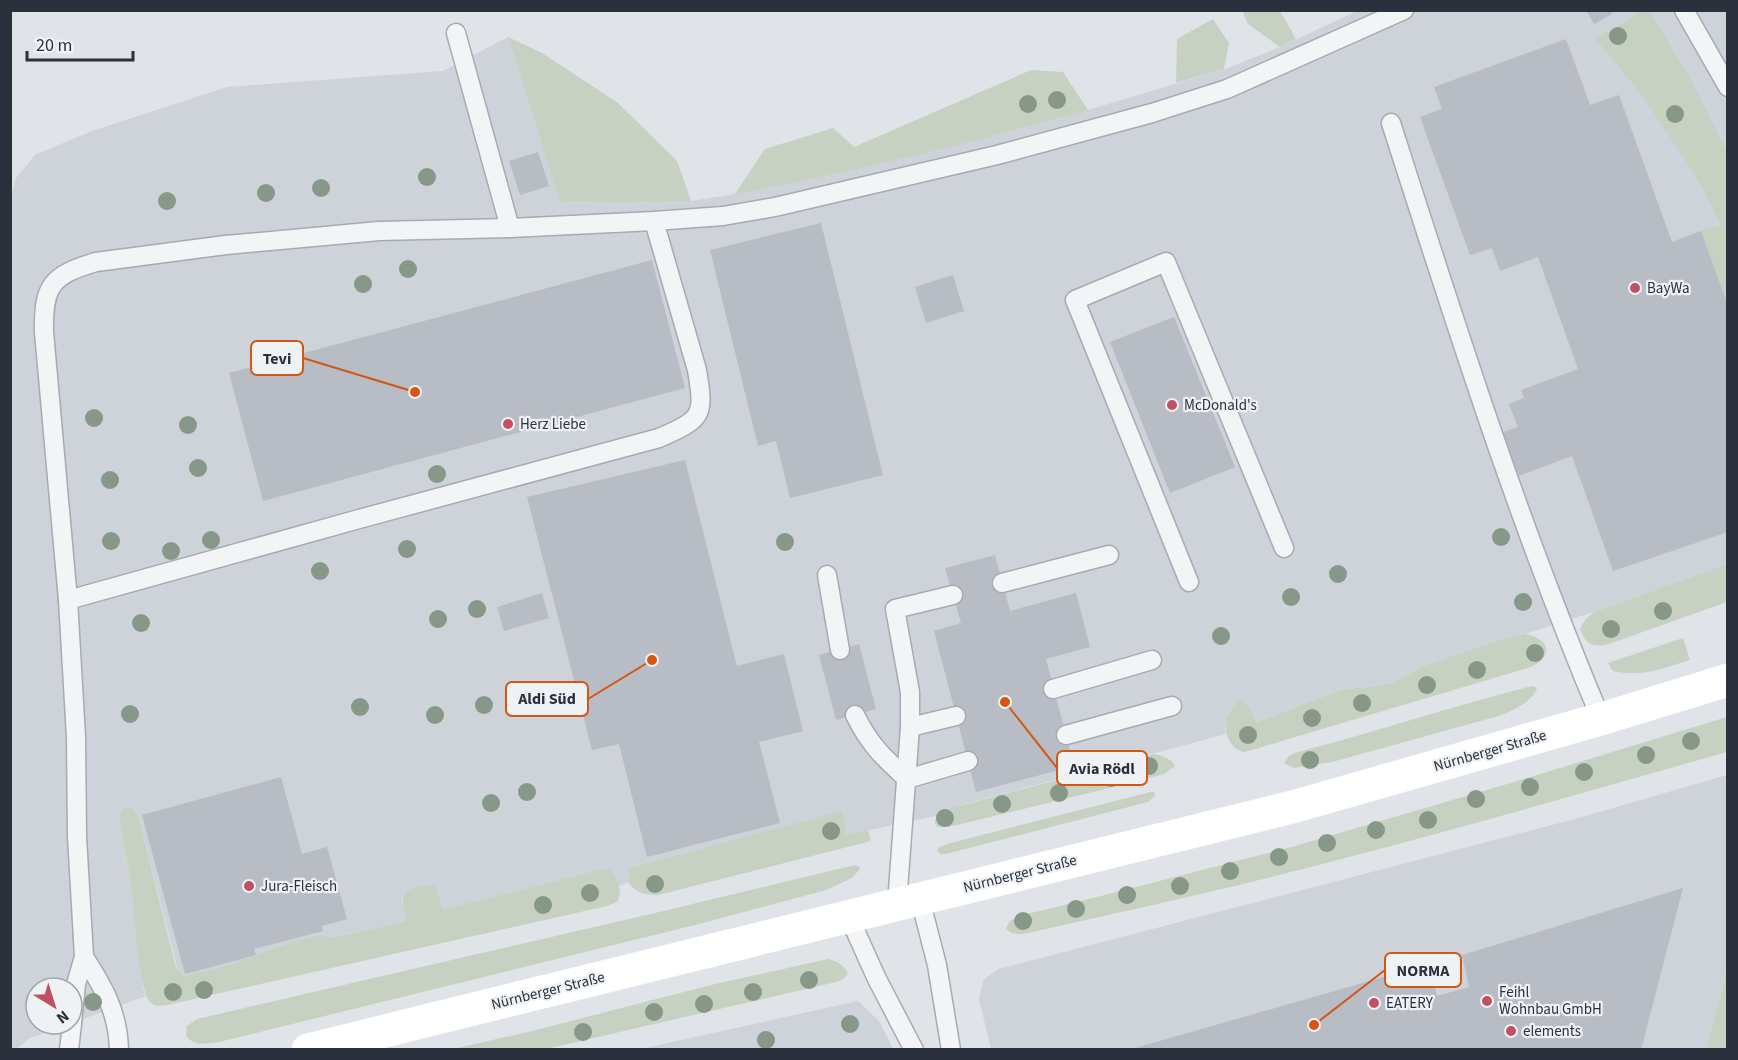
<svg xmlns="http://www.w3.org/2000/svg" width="1738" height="1060" viewBox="0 0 1738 1060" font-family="'Source Sans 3',sans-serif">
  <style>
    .built { fill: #ced2d9 }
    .green { fill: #c6d1c2 }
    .building { fill: #b8bcc4 }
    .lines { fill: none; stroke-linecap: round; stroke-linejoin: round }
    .lane-casing { stroke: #a6aab1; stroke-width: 21 }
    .lane { stroke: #f2f4f6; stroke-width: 18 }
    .secondary { stroke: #fff; stroke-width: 33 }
    .tree { fill: #879788 }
    .poi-dot { fill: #c15062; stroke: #eff2f5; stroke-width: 2 }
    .labels { text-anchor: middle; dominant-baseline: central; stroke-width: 4.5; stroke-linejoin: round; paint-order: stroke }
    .poi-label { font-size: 15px; fill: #2a313d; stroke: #eff2f5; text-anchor: start }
    .street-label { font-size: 15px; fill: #2a313d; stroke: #eff2f5 }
    .leader { fill: none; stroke: #d55511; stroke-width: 2 }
    .callout-dot { fill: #d55511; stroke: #eff2f5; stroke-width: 2 }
    .callout { fill: #eff2f5; stroke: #d55511; stroke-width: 2 }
    .callout-label { font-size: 16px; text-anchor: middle; font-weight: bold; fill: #2a313d }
  </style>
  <rect width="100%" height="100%" fill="#e0e3e8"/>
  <g class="built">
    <polygon points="1357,11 1727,11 1727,564 1597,611 1424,666 1392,683 1369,687 1343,689 1255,722 1225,726 1226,734 961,805 936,816 846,835 841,812 629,868 628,882 619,886 610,867 443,909 436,887 426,885 412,888 404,894 402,899 406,921 336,937 331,937 323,935 266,952 233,964 190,975 185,976 178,971 138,815 132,807 128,806 120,823 132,890 143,988 146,996 72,1023 72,988 36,988 36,1024 69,1024 30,1038 16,1049 11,1050 10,202 16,178 35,155 92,131 227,87 443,71 508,37 560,202 623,203 691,201 735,194 1012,131 1088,110 1225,69 1280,47"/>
    <polygon points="1727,775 1727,969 1706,1049 991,1049 979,999 984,979 999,969 1575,819"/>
    <polygon points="858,1001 879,1021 893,1049 641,1049"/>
  </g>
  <g class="green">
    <polygon points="1242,11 1280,11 1296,39 1280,47 1248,24"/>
    <polygon points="1642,11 1650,11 1693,84 1727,152 1727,306 1701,231 1721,225 1698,179 1642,95 1596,39"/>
    <polygon points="1213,19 1229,43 1224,69 1176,83 1177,39"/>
    <polygon points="508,37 542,53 618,103 677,161 691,201 623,203 560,202"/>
    <path d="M1031,70L1063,72L1088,110C971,143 854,171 735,194L765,149L833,128L854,147Z"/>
    <path d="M1727,564V602L1606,645C1591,647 1586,644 1580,629C1584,620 1589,615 1597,611Z"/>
    <path d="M1525,634C1549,638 1555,656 1531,667L1245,752C1237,751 1233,747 1229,740C1221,725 1229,710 1241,700L1246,702L1256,722L1343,689L1369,687L1392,683L1424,666L1497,641Z"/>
    <path d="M1683,638L1690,660C1663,668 1642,678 1613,671L1608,663Z"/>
    <path d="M1532,686L1537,688C1532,703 1509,713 1495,717L1332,762L1294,768L1284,763L1289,756L1295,753C1375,732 1453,706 1532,686Z"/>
    <path d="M1727,717V752C1572,796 1416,841 1259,880C1183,899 1106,915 1029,933C1021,934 1011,936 1006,928L1010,921L1027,914L1101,896L1295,846L1514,782Z"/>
    <path d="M1154,754C1163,756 1169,758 1175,765L1174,767L1164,774L1134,782L949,827H937L935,823L936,816L952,808Z"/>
    <polygon points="1150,792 1154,792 1155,796 1148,802 946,854 940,854 937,850 940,847 947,844"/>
    <path d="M128,806L132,807L138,815L175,964L178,971L185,976L233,964L296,941L323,935L331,937H336L406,921C404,906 396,891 417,887C424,885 429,884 436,887L443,909L610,867C616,879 624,890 617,902L607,906L167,1005C161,1006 155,1007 150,1002C139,990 134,912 132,892C129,869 124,846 120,823C121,814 120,810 128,806Z"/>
    <path d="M842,811L846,835L868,830L871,841L658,895C645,895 637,894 628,882L629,868Z"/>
    <path d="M855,865L860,867V869L852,878L826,890L699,924L219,1042C206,1043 194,1048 186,1035L187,1026L197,1019L655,913Z"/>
    <path d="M828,959C837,961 845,965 848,974L842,980L832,983L546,1049H453L532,1031L711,985Z"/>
    <polygon points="1727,970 1727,1049 1706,1049"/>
  </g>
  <g class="building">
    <polygon points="1586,10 1610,10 1612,14 1594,24"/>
    <polygon points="1566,39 1590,105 1619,95 1672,242 1701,231 1728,306 1728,532 1613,571 1572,456 1519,476 1503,432 1518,427 1509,404 1524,398 1521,390 1578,369 1538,257 1500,271 1492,248 1470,255 1420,117 1442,109 1434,87"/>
    <polygon points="538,152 549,186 520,195 509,161"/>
    <polygon points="821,223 883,475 790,498 776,441 758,446 710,250"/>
    <polygon points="652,260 685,388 263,501 229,373"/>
    <polygon points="953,275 964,311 926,323 915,287"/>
    <polygon points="1174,317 1235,467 1170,493 1110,342"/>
    <polygon points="685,460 737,666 784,654 803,731 759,742 780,823 647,857 619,744 592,750 527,497"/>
    <polygon points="995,555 1010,611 1076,593 1090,647 1046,659 1074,766 976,792 934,631 961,623 945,568"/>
    <polygon points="542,593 549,618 504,631 497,607"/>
    <polygon points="859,644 876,709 836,720 819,655"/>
    <polygon points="281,777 302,854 327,847 347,919 322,926 323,931 254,949 256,955 185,974 142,815"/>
    <polygon points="1683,888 1641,1050 1128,1050 1429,964 1437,996 1469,987 1462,955"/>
  </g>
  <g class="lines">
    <defs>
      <g id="lane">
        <polyline points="1684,10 1728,87"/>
        <polyline points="456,33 510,228"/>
        <path d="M1391,123C1455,323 1519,525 1601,719"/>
        <polyline points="827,575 840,650"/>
        <polyline points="1189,582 1075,300 1166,262 1284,548"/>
        <polyline points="1002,583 1109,555"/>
        <path d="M68,600L359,519L659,438C702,419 705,417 697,370L654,221"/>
        <polyline points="1053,689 1152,660"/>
        <path d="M855,715C870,745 882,756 907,779"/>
        <polyline points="910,727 956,716"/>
        <polyline points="1066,735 1172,706"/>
        <polyline points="907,779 968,761"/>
        <polyline points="920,899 937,965 951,1050"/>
        <polyline points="897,904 910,727 910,692 895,609 953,595"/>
        <polyline points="849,917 877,979 914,1050"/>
        <path d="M84,957C104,988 118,1012 119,1050"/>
        <path d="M72,1023L76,984L84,957L77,836L76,737L68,600L44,332C43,285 52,275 96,262L226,245L379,231L510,228L654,221L723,216L775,207L997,155L1152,113L1227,89L1404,10"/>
        <polyline points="69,1050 72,1024"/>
      </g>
    </defs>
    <use href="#lane" class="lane-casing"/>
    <use href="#lane" class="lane"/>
    <polyline class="secondary" points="308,1050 1296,806 1601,719 1728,680"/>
  </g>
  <g class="tree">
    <circle cx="1618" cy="36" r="9"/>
    <circle cx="1057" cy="100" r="9"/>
    <circle cx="1028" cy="104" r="9"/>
    <circle cx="1675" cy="114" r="9"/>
    <circle cx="427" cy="177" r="9"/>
    <circle cx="321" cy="188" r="9"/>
    <circle cx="266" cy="193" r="9"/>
    <circle cx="167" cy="201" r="9"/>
    <circle cx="408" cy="269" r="9"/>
    <circle cx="363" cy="284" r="9"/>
    <circle cx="94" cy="418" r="9"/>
    <circle cx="188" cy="425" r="9"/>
    <circle cx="198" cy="468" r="9"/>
    <circle cx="437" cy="474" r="9"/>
    <circle cx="110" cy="480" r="9"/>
    <circle cx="1501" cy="537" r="9"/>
    <circle cx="211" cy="540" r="9"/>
    <circle cx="111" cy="541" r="9"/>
    <circle cx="785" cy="542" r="9"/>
    <circle cx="407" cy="549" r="9"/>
    <circle cx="171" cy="551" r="9"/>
    <circle cx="320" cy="571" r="9"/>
    <circle cx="1338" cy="574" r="9"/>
    <circle cx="1291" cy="597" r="9"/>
    <circle cx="1523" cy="602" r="9"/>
    <circle cx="477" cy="609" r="9"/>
    <circle cx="1663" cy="611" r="9"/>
    <circle cx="438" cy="619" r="9"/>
    <circle cx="141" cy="623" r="9"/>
    <circle cx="1611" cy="629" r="9"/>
    <circle cx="1221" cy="636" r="9"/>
    <circle cx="1535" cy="653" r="9"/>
    <circle cx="1477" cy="670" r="9"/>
    <circle cx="1427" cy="685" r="9"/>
    <circle cx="1362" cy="703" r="9"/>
    <circle cx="484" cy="705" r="9"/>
    <circle cx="360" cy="707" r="9"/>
    <circle cx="130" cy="714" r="9"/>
    <circle cx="435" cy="715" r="9"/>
    <circle cx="1312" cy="718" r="9"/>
    <circle cx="1248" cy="735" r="9"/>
    <circle cx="1691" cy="741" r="9"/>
    <circle cx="1646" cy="755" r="9"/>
    <circle cx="1310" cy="760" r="9"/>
    <circle cx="1149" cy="766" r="9"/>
    <circle cx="1584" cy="772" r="9"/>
    <circle cx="1111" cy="778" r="9"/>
    <circle cx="1530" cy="787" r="9"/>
    <circle cx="527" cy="792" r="9"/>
    <circle cx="1059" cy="793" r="9"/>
    <circle cx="1476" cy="799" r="9"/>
    <circle cx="491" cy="803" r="9"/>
    <circle cx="1002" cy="804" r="9"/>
    <circle cx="945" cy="818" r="9"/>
    <circle cx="1428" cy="820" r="9"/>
    <circle cx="1376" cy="830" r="9"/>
    <circle cx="831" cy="831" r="9"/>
    <circle cx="1327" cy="843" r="9"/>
    <circle cx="1279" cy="857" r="9"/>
    <circle cx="1230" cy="871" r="9"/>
    <circle cx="655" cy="884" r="9"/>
    <circle cx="1180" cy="886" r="9"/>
    <circle cx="590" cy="893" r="9"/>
    <circle cx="1127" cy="895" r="9"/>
    <circle cx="543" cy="905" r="9"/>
    <circle cx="1076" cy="909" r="9"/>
    <circle cx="1023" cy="921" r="9"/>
    <circle cx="809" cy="980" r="9"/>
    <circle cx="204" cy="990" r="9"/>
    <circle cx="173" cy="992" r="9"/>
    <circle cx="753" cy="992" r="9"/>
    <circle cx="93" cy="1002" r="9"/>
    <circle cx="704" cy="1004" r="9"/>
    <circle cx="654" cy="1012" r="9"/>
    <circle cx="850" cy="1024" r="9"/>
    <circle cx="583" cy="1032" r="9"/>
    <circle cx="766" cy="1040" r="9"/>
  </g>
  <g class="poi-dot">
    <circle cx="1635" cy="288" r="6"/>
    <circle cx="1172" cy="405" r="6"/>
    <circle cx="508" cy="424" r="6"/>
    <circle cx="249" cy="886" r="6"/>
    <circle cx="1487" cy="1001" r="6"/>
    <circle cx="1374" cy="1003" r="6"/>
    <circle cx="1511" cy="1031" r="6"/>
  </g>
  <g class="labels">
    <g class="poi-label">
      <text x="1647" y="288">BayWa</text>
      <text x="1184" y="405">McDonald's</text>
      <text x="520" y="424">Herz Liebe</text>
      <text x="261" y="886">Jura-Fleisch</text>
      <text x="1499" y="992">Feihl<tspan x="1499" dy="17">Wohnbau GmbH</tspan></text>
      <text x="1386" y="1003">EATERY</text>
      <text x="1523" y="1031">elements</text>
    </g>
    <g class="street-label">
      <text transform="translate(1490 751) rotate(-16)">Nürnberger Straße</text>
      <text transform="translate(1020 874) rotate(-14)">Nürnberger Straße</text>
      <text transform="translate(548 991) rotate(-14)">Nürnberger Straße</text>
    </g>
  </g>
  <path class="leader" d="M415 392L303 358M652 660L588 699M1005 702L1057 768M1314 1025L1385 970"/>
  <g class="callout-dot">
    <circle cx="415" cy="392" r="6"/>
    <circle cx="652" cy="660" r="6"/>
    <circle cx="1005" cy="702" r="6"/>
    <circle cx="1314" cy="1025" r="6"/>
  </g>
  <g class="callout">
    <rect x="251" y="341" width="52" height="34" rx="6"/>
    <rect x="506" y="682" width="82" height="34" rx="6"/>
    <rect x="1057" y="751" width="90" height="34" rx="6"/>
    <rect x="1385" y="953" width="76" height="34" rx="6"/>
  </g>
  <g class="callout-label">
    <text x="277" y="364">Tevi</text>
    <text x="547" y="704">Aldi Süd</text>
    <text x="1102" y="774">Avia Rödl</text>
    <text x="1423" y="976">NORMA</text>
  </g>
  <rect width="1738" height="1060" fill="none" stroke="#2a313d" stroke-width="24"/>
  <g transform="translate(54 1006) rotate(142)"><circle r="28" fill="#eff2f5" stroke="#a0a5ab" stroke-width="1.5"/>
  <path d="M0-4.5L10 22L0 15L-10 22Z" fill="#c15062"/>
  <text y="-9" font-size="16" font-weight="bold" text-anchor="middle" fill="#2a313d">N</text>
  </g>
  <path d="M27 51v9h106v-9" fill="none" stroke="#2a313d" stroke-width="3"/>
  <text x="36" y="51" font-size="18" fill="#2a313d" stroke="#eff2f5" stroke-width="4.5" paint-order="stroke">20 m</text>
</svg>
